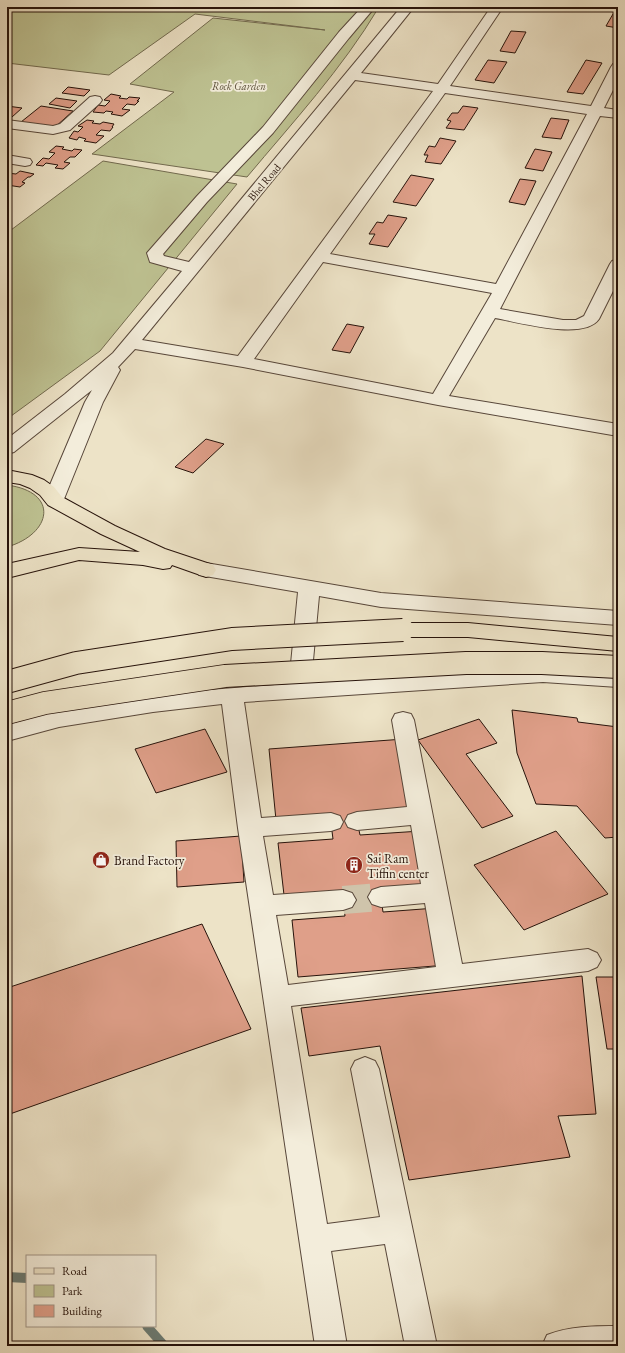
<svg xmlns="http://www.w3.org/2000/svg" width="625" height="1353" viewBox="0 0 625 1353" font-family="'EB Garamond',serif">
  <style>
    .green { fill: #bec292; stroke: #726a4e }
    .lines { fill: none; stroke-linecap: round; stroke-linejoin: round }
    .stream { fill: #6b7a72; fill-rule: evenodd }
    .building { fill: #df9f89; stroke: #27130b }
    .minor-tunnel { stroke: #cfc4ab; stroke-width: 28; stroke-dasharray: 28 14; stroke-linecap: butt }
    .minor-casing { stroke: #58473a; stroke-width: 2 }
    .major-casing { stroke: #27130b; stroke-width: 2 }
    .highway-casing { stroke: #27130b; stroke-width: 2 }
    .minor { fill: #f3eddb; fill-rule: evenodd }
    .major { fill: #ede3c7; fill-rule: evenodd }
    .highway { fill: #ede3c7; fill-rule: evenodd }
    .highway-bridge-casing { stroke: #27130b; stroke-width: 24; stroke-linecap: butt }
    .highway-bridge { stroke: #ede3c7; stroke-width: 22 }
    .labels { text-anchor: middle; dominant-baseline: central; stroke-width: 3.5; stroke-linejoin: round; paint-order: stroke }
    .far-park-label { font-size: 11px; font-style: italic; fill: #5c503a; stroke: #f3eddb }
    .far-street-label { font-size: 11px; fill: #27130b; stroke: #f3eddb }
    .poi-label { font-size: 13px; fill: #27130b; stroke: #f3eddb; text-anchor: start }
  </style>
  <rect width="100%" height="100%" fill="#ede3c7"/>
  <filter id="stains"><feTurbulence type="fractalNoise" baseFrequency=".005" numOctaves="4"/><feColorMatrix values="0 0 0 0 .2 0 0 0 0 .09 0 0 0 0 .02 0 0 0 .5 -.17"/></filter>
  <radialGradient id="worn" r=".72"><stop offset=".6" stop-color="#630" stop-opacity="0"/><stop offset="1" stop-color="#630" stop-opacity=".3"/></radialGradient>
  <g class="green">
    <path d="M7,7H379C342,69 293,122 247,177L92,154L174,92L130,84L213,18L325,30L195,14L109,75L7,63Z"/>
    <polygon points="103,161 237,184 100,351 7,419 7,233"/>
    <path d="M7,485C60,492 52,534 7,547Z"/>
  </g>
  <g class="lines">
    <g class="stream">
      <polygon points="7,1272 27,1273 27,1283 7,1282"/>
      <polygon points="142,1326 153,1326 168,1343 169,1346 158,1346 143,1329"/>
    </g>
  </g>
  <g class="building">
    <polygon points="613,14 618,15 618,28 606,26"/>
    <polygon points="511,31 526,32 515,53 500,51"/>
    <polygon points="488,60 507,62 494,83 475,80"/>
    <polygon points="586,60 602,63 583,94 567,92"/>
    <polygon points="68,87 90,90 84,96 62,93"/>
    <polygon points="111,94 121,96 119,98 127,99 129,97 140,98 137,101 139,101 135,105 127,104 122,109 130,110 122,116 111,114 113,112 106,111 104,113 93,112 98,105 105,106 110,101 104,100"/>
    <polygon points="56,98 77,101 70,108 49,104"/>
    <polygon points="7,106 22,108 12,117 7,116"/>
    <polygon points="41,106 73,111 54,128 21,122"/>
    <polygon points="463,106 478,108 464,130 446,128 451,121 447,120 452,113 458,113"/>
    <polygon points="551,118 569,120 561,139 542,137"/>
    <polygon points="87,120 94,121 92,123 100,124 103,122 114,124 112,127 113,127 110,131 101,130 96,135 104,136 96,143 84,141 86,139 79,137 77,140 69,138 74,131 78,132 83,127 78,126"/>
    <polygon points="440,138 456,141 441,164 425,162 428,155 424,155 429,146 435,147"/>
    <polygon points="56,146 64,147 62,149 72,151 74,149 82,150 75,157 70,157 64,162 70,163 63,169 55,168 58,165 46,163 43,166 36,165 43,158 49,159 55,153 49,152"/>
    <polygon points="535,149 552,152 543,171 525,168"/>
    <polygon points="20,171 34,174 30,177 28,177 22,182 25,183 20,187 7,185 7,173 16,174"/>
    <polygon points="411,175 434,179 416,206 393,202"/>
    <polygon points="520,179 536,181 525,205 509,202"/>
    <polygon points="388,215 407,218 388,247 369,244 375,234 369,234 377,222 383,223"/>
    <polygon points="347,324 364,327 350,353 332,350"/>
    <polygon points="206,439 224,444 193,473 175,467"/>
    <polygon points="512,710 577,718 578,722 618,727 618,837 605,838 577,806 536,804 517,753"/>
    <polygon points="479,719 497,743 466,754 513,816 482,828 418,740"/>
    <polygon points="205,729 227,772 156,793 135,749"/>
    <polygon points="404,739 418,811 357,821 360,835 421,831 432,886 380,891 383,912 436,908 447,965 298,977 292,920 345,916 343,900 284,895 278,843 333,839 330,816 276,820 269,749"/>
    <polygon points="556,831 608,894 524,930 474,865"/>
    <polygon points="241,836 244,882 177,887 176,841"/>
    <polygon points="202,924 251,1029 7,1115 7,988"/>
    <polygon points="582,976 596,1114 558,1116 570,1157 409,1180 380,1046 309,1056 301,1008"/>
    <polygon points="596,977 618,977 618,1049 607,1049"/>
  </g>
  <g class="lines">
    <polyline class="minor-tunnel" points="343,900 381,897"/>
    <defs>
      <g id="minor">
        <path d="M362,7H375L349,38L273,133L207,202L163,254L164,256L189,262L401,7H414L361,73L438,84L491,7H503L450,86L591,106L611,67L613,64L618,63V80L604,108L618,110V118L600,116L500,309L563,320H576L584,316L610,264L612,261L618,259V281L599,319C584,341 518,322 495,318L449,396L618,424V436L438,405L243,367L135,349L118,367L120,370L103,402L64,499L61,503L54,505L47,503L44,499L85,402L92,390L14,452L7,454V439L65,394L113,353L182,271L150,262L147,253L197,196L263,127L339,32ZM355,80L433,91L238,356L142,340ZM445,93L587,114L496,284L330,254ZM323,262L492,293L433,394L254,359Z"/>
        <polygon points="95,96 100,97 102,100 100,103 70,130 53,134 7,128 7,120 53,126 60,124 90,97"/>
        <polygon points="7,155 30,159 32,162 30,165 25,166 7,163"/>
        <path d="M206,563L381,593L618,611V625L381,607L319,596L311,682L543,668L618,671V687L543,682L244,702L261,818L331,813L340,816L343,822L340,828L331,831L263,836L273,895L343,890L352,893L356,900L352,907L343,910L276,915L288,985L436,967L425,903L381,907L372,904L368,897L372,890L381,887L421,884L411,825L357,830L348,827L345,821L348,815L357,812L407,807L392,720L395,714L403,712L411,714L414,720L462,964L588,949L597,953L601,960L597,967L588,971L291,1006L327,1224L380,1217L351,1069L355,1061L365,1057L375,1061L379,1069L437,1346H405L385,1244L331,1251L347,1346H315L238,828L222,704L153,712L59,727L7,741V725C24,720 42,714 60,711C135,696 212,689 289,684L298,592L199,575L196,570L199,565Z"/>
        <path d="M618,1326V1346H542L547,1335C569,1326 594,1326 618,1326Z"/>
      </g>
      <polygon id="major" points="7,470 32,475 44,480 54,487 62,497 115,526 165,549 213,565 216,570 213,575 206,577 172,565 170,568 163,569 143,565 79,560 7,578 7,564 79,548 140,552 101,534 48,505 40,495 30,488 20,484 7,482"/>
      <polygon id="highway" points="403,623 468,623 618,637 618,651 468,637 403,637 395,635 392,630 395,625"/>
    </defs>
    <use href="#minor" class="minor-casing"/>
    <use href="#major" class="major-casing"/>
    <use href="#highway" class="highway-casing"/>
    <use href="#minor" class="minor"/>
    <use href="#major" class="major"/>
    <use href="#highway" class="highway"/>
    <defs>
      <g id="highway-bridge">
        <polyline points="7,682 76,663 232,639 403,630"/>
        <polyline points="7,713 45,703 225,676 466,663 542,663 618,667"/>
      </g>
    </defs>
    <use href="#highway-bridge" class="highway-bridge-casing"/>
    <use href="#highway-bridge" class="highway-bridge"/>
  </g>
  <defs>
    <symbol id="shop-disc" viewBox="-11 -11 22 22"><circle r="9.5" fill="#8f2418" stroke="#f3eddb"/><path d="M-5-2.5h2.3a2.7 3.5 0 0 1 5.4 0H5L5.5 6h-11ZM-1.5-2.5h3a1.5 2.3 0 0 0-3 0Z" fill="#fff"/></symbol>
    <symbol id="building-disc" viewBox="-11 -11 22 22"><circle r="9.5" fill="#8f2418" stroke="#f3eddb"/><path d="M-4-6H4V6H1V3H-1V6H-4ZM-2.5-4.3h1.7v1.8h-1.7ZM.8-4.3h1.7v1.8H.8ZM-2.5-1h1.7V.8h-1.7ZM.8-1h1.7V.8H.8Z" fill="#fff"/></symbol>
  </defs>
  <g fill-rule="evenodd">
    <use href="#shop-disc" x="91" y="850" width="20" height="20"/>
    <use href="#building-disc" x="344" y="855" width="20" height="20"/>
  </g>
  <g class="labels">
    <g class="far-park-label">
      <text x="239" y="86">Rock Garden</text>
    </g>
    <g class="far-street-label">
      <text transform="translate(264 182) rotate(-50)">Bhel Road</text>
    </g>
    <g class="poi-label">
      <text x="367" y="858">Sai Ram<tspan x="367" dy="15">Tiffin center</tspan></text>
      <text x="114" y="860">Brand Factory</text>
    </g>
  </g>
  <rect width="625" height="1353" fill="none" stroke="#ede3c7" stroke-width="24"/>
  <rect x="8" y="8" width="609" height="1337" fill="none" stroke="#27130b" stroke-width="2"/>
  <rect x="12" y="12" width="601" height="1329" fill="none" stroke="#27130b"/>
  <rect x="26" y="1255" width="130" height="72" fill="#f3eddb" stroke="#a19688"/>
  <rect x="34" y="1268" width="20" height="6" fill="#ede3c7" stroke="#a19688"/>
  <text x="62" y="1275" font-size="12" fill="#27130b">Road</text>
  <rect x="34" y="1285" width="20" height="12" fill="#bec292" stroke="#a19688"/>
  <text x="62" y="1295" font-size="12" fill="#27130b">Park</text>
  <rect x="34" y="1305" width="20" height="12" fill="#df9f89" stroke="#a19688"/>
  <text x="62" y="1315" font-size="12" fill="#27130b">Building</text>
  <rect width="100%" height="100%" filter="url(#stains)"/>
  <rect width="100%" height="100%" fill="url(#worn)"/>
</svg>
